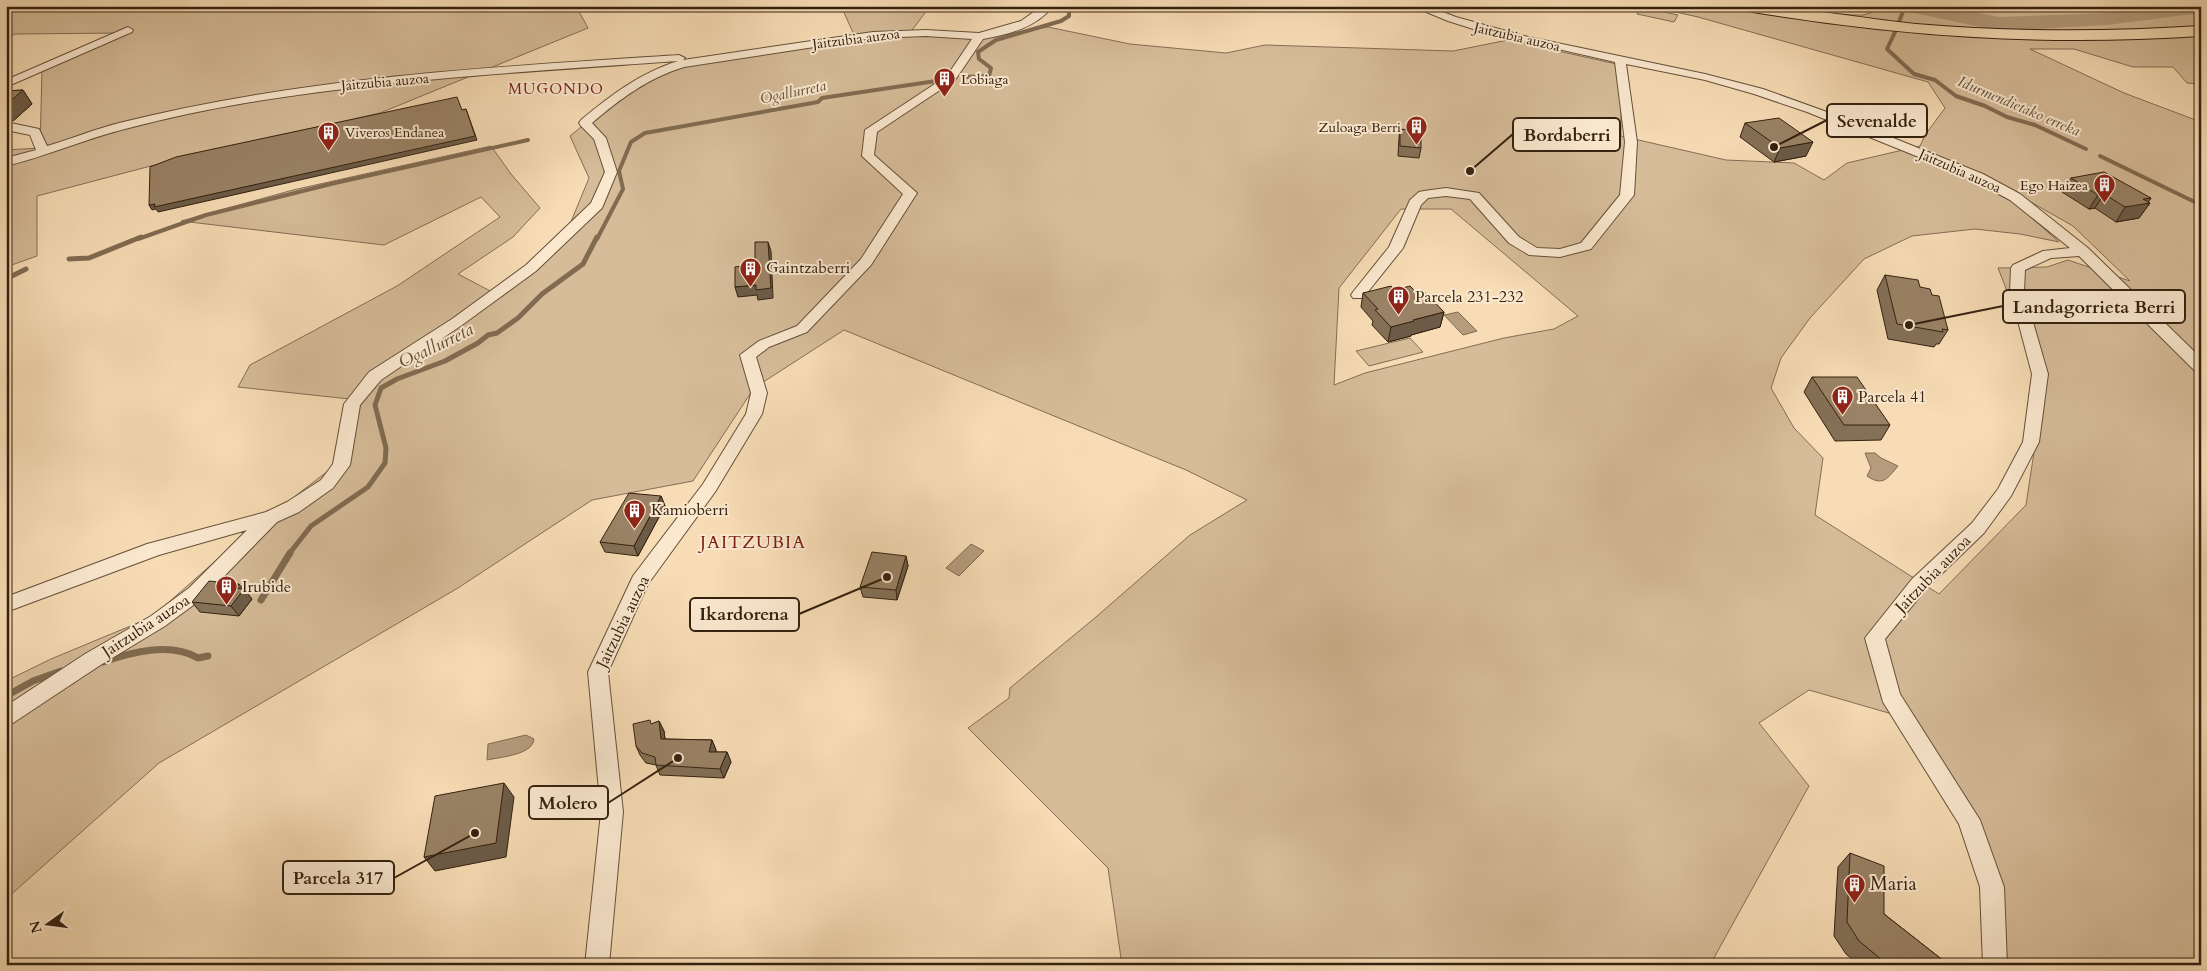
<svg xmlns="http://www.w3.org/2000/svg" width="2207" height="971" viewBox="0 0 2207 971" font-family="Cardo,serif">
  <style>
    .green { fill: #d6bc99; stroke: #856e54; fill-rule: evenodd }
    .water { fill: #b59c7d; stroke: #816b51 }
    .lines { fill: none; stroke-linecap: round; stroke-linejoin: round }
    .stream-far2 { stroke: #816b51; stroke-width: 4 }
    .stream-far1 { stroke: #816b51; stroke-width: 5 }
    .stream { stroke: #816b51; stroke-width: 7 }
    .river { fill: #b59c7d; fill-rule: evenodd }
    .street-casing { stroke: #655038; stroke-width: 2 }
    .primary-casing { stroke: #34210f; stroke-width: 2 }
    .street { fill: #fae8cf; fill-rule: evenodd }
    .primary { fill: #f7dcb5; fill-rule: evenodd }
    .wall { fill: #847057; stroke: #34210f }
    .shaded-wall { fill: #6b5b47; stroke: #34210f }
    .building { fill: #998265; stroke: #34210f }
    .labels { text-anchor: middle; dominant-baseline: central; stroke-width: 4; stroke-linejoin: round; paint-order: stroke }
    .far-street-label { font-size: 14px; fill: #34210f; stroke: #fae8cf }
    .far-poi-label { font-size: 14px; fill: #34210f; stroke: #fae8cf; text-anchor: start }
    .far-neighbourhood-label { font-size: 15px; letter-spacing: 1px; fill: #7a1f14; stroke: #fae8cf }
    .far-water-label { font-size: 15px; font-style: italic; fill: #614c36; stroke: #fae8cf }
    .poi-label { font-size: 16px; fill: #34210f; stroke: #fae8cf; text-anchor: start }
    .street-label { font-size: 16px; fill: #34210f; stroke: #fae8cf }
    .water-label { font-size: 18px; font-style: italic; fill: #614c36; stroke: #fae8cf }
    .neighbourhood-label { font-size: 18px; letter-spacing: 1px; fill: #7a1f14; stroke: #fae8cf }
    .near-poi-label { font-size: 19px; fill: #34210f; stroke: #fae8cf; text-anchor: start }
    .leader { fill: none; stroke: #34210f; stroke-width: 2 }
    .callout-dot { fill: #34210f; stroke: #fae8cf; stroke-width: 2 }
    .callout { fill: #fae8cf; stroke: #34210f; stroke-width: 2 }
    .callout-label { font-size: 18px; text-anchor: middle; font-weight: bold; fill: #34210f }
  </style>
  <rect width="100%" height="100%" fill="#f7dcb5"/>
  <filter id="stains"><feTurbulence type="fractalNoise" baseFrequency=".004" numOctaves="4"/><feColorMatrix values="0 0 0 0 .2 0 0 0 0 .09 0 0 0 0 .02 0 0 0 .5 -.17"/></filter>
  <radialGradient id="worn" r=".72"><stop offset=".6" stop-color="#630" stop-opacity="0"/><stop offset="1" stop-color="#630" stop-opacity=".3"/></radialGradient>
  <g class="green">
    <polygon points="6,6 576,6 588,28 380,113 162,163 37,196 37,256 6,267 6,150 40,148 42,69 121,33 15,34 6,38"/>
    <path d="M841,6H930L910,33L979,39L1048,27L1130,44L1226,53L1265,45L1453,51L1508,40L1621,65V136L1726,160L1794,163L1824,180L1847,163L1920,146L1925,135L1945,108L1928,82L1698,17L1649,6H1796L1841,15H1863L1883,9L1882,6H2201V84L2187,83L2173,67H2133L2074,49H2030L2124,93L2201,122V965H1997L1992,876L1913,720L1809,690L1759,723L1809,786L1710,965H1122L1108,868L968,728L1009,698L1010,688L1096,617L1190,535L1247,500L1186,470L844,330L754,388L693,481L592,500L458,588L159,763L6,899V681L51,659L152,617L246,534L337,464L359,400L238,387L250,365L397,286L500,217L481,197L384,245L181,221L293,190L491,146L511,174L540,208L513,237L458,274L496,294L561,246L589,178L570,136L627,90L658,74L696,64L856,39ZM2006,188L2073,226L2130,281L2068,260L2047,267L1998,268L2044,386L2026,505L1939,594L1815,515L1823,458L1794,428L1771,388L1781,358L1810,318L1864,259L1912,236L1975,229L2020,234L2059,242L2020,207ZM1401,209H1451L1578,316L1554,329L1504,338L1365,373L1334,385L1339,288Z"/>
    <polygon points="1642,7 1678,15 1674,22 1637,14"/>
    <polygon points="1410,338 1423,352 1369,366 1356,351"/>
  </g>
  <g class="water">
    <polygon points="1458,312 1477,331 1463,335 1444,315"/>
    <path d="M1865,453H1875L1881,458L1898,466C1888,478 1883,487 1867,476L1871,468Z"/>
    <polygon points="971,544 984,551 959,576 946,568"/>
    <path d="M526,735L534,739C533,755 500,757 487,760L488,744Z"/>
  </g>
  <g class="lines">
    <g class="stream-far2">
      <polyline points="1899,22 1905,6"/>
      <polyline points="1896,30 1887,49 1914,74 1935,80 1956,96 1985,106 2007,117 2035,125 2086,149"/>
      <polyline points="964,77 989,76 991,68 979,59 978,52 996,40 1061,21 1069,16 1069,6"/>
      <polyline points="2100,156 2201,205"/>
      <polyline points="138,239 206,215 335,183 528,140"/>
      <polyline points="597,239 623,189 619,171 631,142 645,133 818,102 822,98 936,81"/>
    </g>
    <g class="stream-far1">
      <polyline points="69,259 89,258 141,237"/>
      <polyline points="6,279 26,269"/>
      <polyline points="289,554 311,526 368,487 385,463 386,448 375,405 381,388 397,379 445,361 478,343 488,335 497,333 518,318 542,294 583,264 597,237"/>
    </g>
    <g class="stream">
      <polyline points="261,600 290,553"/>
      <path d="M103,662C132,652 170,642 198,658L208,656"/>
      <polyline points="6,696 33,681 61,671"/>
    </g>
    <polygon class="river" points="1903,6 1945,6 1999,17 2107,13 2157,6 2201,6 2201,13 2107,25 1999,31 1905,11"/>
    <defs>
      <g id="street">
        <path d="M1042,6H1053C1036,28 1009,34 983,39L955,80L877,132L874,155L917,193L871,265L807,332L769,347L756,357L767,393L762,414L715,492L648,584L608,672L623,812L609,965H585L601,812L588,672L633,576L703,484L746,414L751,393L740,355L759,341L797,326L861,259L903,194L862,156L865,130L947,76L972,39L926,36L873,38L684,67C648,78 620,99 592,123L606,138L617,172L602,208L536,271L462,325L381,380L360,405L350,465L333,488L299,512L277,522L203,598L165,626L99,666L13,723L6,726V706L85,654L151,616L189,588L247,530L159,555L6,612V597L147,544L266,512L287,502L321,480L333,464L344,404L369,372L452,319L526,265L591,203L605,172L594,139L581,126L579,123L581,120C611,95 640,73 678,61C536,71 392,79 251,102C209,109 166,118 125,129C85,139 47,156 6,166V158L36,150L30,135L6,130V122L39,129L47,146C71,139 95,129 119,123C302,77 492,67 679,55L685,58L683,60L873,32L926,30L979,33L1021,21Z"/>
        <polygon points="1412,6 1427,6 1456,17 1524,36 1705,74 1763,89 1841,117 1983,174 2020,194 2088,248 2201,358 2201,372 2195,371 2079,256 2051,258 2025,270 2024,291 2048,374 2039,442 2011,496 1984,533 1926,589 1885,639 1900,694 1980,820 2004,887 2007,965 1983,965 1980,887 1959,824 1883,702 1865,638 1912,579 1972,523 1998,489 2023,442 2032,374 2010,291 2011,268 2013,265 2043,251 2070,248 2010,200 1961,174 1807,112 1754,94 1705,80 1626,64 1637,142 1634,195 1591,249 1560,257 1529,255 1509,243 1470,199 1446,196 1428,198 1421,205 1403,248 1363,298 1353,298 1351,295 1353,292 1389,247 1410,200 1419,192 1424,191 1446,188 1479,193 1519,237 1537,248 1560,249 1581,243 1620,195 1625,142 1615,62 1483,32 1448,21"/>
        <polygon points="128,27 133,30 132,32 6,87 6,80"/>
      </g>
      <path id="primary" d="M1739,6C1798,6 1857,18 1916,24C2011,32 2106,32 2201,26V36C2045,46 1901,37 1747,11L1741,10Z"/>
    </defs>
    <use href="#street" class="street-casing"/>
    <use href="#primary" class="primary-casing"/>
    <use href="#street" class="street"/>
    <use href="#primary" class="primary"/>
  </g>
  <g class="wall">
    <polygon points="23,90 32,104 13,121 6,120 6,91"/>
    <polygon points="1745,123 1806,156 1774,162 1740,137"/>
    <polygon points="1400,129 1421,148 1419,158 1398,156 1399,138"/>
    <polygon points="2071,178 2151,198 2148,202 2150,203 2139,218 2116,222 2095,208 2089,209 2062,192"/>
    <polygon points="1885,275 1920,287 1932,295 1948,330 1939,344 1936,344 1934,347 1888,339 1877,290"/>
    <polygon points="1395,290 1416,292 1444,312 1440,327 1411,335 1411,336 1388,342 1372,325 1373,321 1361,307 1363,293"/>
    <polygon points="1812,377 1890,425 1881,440 1835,441 1804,392"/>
    <polygon points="661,496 665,506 638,556 605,552 600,542"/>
    <polygon points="906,556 908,566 897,600 863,597 860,587"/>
    <polygon points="243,589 252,599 239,616 200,612 192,602"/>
    <polygon points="659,721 664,731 665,739 712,740 716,750 716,752 727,752 731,762 724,778 660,775 656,765 646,763 640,755 636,746 652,724"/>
    <polygon points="1850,853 1884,914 1949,965 1859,965 1846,954 1834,936 1838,867"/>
  </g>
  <g class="shaded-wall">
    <polygon points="23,90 32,104 13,121 6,112 6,105"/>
    <polygon points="466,109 477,140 158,212 156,209 152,210 149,205"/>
    <polygon points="1813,142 1806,156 1774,162 1780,148"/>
    <polygon points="2104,194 2095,208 2089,209 2098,195"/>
    <polygon points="2151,198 2147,204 2150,203 2139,218 2116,222 2125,207 2143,199"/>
    <polygon points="768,242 771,251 773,298 758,300 757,295 738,297 735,287 756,285"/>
    <polygon points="1444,312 1440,327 1411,335 1411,336 1388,342 1391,327 1413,320"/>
    <polygon points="661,496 665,506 638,556 634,546"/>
    <polygon points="906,556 908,566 897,600 896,590"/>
    <polygon points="239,584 244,590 244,589 252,599 239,616 231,606 235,588"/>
    <polygon points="659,721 664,731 666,749 661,739"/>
    <polygon points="712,740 716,750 713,762 709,752"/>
    <polygon points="727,752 731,762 724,778 720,769"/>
    <polygon points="504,783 514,797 506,857 435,871 424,857"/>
  </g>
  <g class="building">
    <polygon points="23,90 6,105 6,91"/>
    <polygon points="457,97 462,110 466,109 475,136 154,207 155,204 149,205 150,167 176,157"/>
    <polygon points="1779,118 1813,142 1780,148 1745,123"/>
    <polygon points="1400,129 1421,131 1421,148 1400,146"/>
    <polygon points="2104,172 2151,198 2143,199 2150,203 2125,207 2104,194 2098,195 2071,178"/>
    <polygon points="755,242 768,242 771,288 756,290 756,285 735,287 735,267 755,264"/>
    <polygon points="1885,275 1918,280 1920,287 1930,289 1932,295 1939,296 1948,330 1942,329 1943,332 1897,324"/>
    <polygon points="1391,286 1395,290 1410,286 1416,292 1423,290 1444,312 1413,320 1414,321 1391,327 1375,310 1378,309 1363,293"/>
    <polygon points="1812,377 1857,377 1890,425 1844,425"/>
    <polygon points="629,493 661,496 634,546 600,542"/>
    <polygon points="872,552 906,556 896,590 860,587"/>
    <polygon points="209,581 239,584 235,588 244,589 231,606 192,602"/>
    <polygon points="650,720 651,724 659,721 661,739 712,740 709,752 727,752 720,769 656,765 655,757 642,753 636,746 633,724"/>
    <polygon points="504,783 496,843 424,857 435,796"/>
    <polygon points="1850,853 1884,866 1884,914 1949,965 1888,965 1859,941 1847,922"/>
  </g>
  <defs>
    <symbol id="building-pin" viewBox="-11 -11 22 30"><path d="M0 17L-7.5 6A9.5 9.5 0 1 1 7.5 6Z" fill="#8f2418" stroke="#fae8cf"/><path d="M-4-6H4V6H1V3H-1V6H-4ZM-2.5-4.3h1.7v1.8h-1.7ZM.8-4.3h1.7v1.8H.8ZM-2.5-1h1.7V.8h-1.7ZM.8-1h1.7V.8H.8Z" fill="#fff"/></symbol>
  </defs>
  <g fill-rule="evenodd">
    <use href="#building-pin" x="932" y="66" width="25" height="34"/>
    <use href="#building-pin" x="1404" y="114" width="25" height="34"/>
    <use href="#building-pin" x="316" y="120" width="25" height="34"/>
    <use href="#building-pin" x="2092" y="172" width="25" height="34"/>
    <use href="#building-pin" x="738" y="256" width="25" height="34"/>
    <use href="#building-pin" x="1386" y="284" width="25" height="34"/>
    <use href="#building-pin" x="1830" y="384" width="25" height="34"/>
    <use href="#building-pin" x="622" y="498" width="25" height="34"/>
    <use href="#building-pin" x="214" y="574" width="25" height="34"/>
    <use href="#building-pin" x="1842" y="872" width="25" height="34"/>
  </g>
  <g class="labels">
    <g class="far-street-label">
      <text transform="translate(1517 37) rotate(13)">Jaitzubia auzoa</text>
      <text transform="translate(856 39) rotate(-7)">Jaitzubia auzoa</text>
      <text transform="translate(385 82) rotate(-5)">Jaitzubia auzoa</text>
      <text transform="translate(1960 171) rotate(24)">Jaitzubia auzoa</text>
    </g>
    <g class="far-poi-label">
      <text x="961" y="79">Lobiaga</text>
      <text x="1401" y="127" text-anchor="end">Zuloaga Berri</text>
      <text x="345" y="132">Viveros Endanea</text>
      <text x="2088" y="185" text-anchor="end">Ego Haizea</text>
    </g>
    <g class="far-neighbourhood-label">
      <text x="556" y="89">MUGONDO</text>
    </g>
    <g class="far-water-label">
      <text transform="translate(793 92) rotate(-12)">Ogallurreta</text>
      <text transform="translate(2019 106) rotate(23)">Idurmendietako erreka</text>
    </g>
    <g class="poi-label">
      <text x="766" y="268">Gaintzaberri</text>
      <text x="1415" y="297">Parcela 231-232</text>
      <text x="1858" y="397">Parcela 41</text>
      <text x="651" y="510">Kamioberri</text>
      <text x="242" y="587">Irubide</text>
    </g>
    <g class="street-label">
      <text transform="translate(1933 574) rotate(-46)">Jaitzubia auzoa</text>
      <text transform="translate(623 622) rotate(-64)">Jaitzubia auzoa</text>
      <text transform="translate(146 626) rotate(-33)">Jaitzubia auzoa</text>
    </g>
    <g class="water-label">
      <text transform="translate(436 346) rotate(-26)">Ogallurreta</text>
    </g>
    <g class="neighbourhood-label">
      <text x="753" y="542">JAITZUBIA</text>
    </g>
    <g class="near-poi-label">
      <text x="1870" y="884">Maria</text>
    </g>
  </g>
  <path class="leader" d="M1774 147L1827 120M1470 171L1513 134M1909 325L2003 306M887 577L799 614M678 758L608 803M475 833L394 878"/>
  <g class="callout-dot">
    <circle cx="1774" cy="147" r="5"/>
    <circle cx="1470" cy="171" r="5"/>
    <circle cx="1909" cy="325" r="5"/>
    <circle cx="887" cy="577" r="5"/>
    <circle cx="678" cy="758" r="5"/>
    <circle cx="475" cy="833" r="5"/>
  </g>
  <g class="callout">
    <rect x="1827" y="104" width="100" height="33" rx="5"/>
    <rect x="1513" y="118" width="107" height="33" rx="5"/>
    <rect x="2003" y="290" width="182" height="33" rx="5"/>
    <rect x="690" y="598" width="109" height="33" rx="5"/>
    <rect x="529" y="786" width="79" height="33" rx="5"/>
    <rect x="283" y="861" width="111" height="33" rx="5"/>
  </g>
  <g class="callout-label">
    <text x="1877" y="127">Sevenalde</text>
    <text x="1567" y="141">Bordaberri</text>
    <text x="2094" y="313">Landagorrieta Berri</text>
    <text x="744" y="620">Ikardorena</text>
    <text x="568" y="809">Molero</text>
    <text x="338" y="884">Parcela 317</text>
  </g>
  <rect width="2207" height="971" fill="none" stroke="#f7dcb5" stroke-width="25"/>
  <rect x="8" y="8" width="2192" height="956" fill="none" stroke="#34210f" stroke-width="2.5"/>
  <rect x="12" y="12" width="2182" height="946" fill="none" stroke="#34210f"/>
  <g transform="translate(48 924) rotate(256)" stroke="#fae8cf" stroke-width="4" paint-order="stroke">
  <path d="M0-4L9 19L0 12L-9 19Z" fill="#34210f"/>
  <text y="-8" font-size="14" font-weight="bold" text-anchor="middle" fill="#34210f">N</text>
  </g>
  <rect width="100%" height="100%" filter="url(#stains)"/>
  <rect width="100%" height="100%" fill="url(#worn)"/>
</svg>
